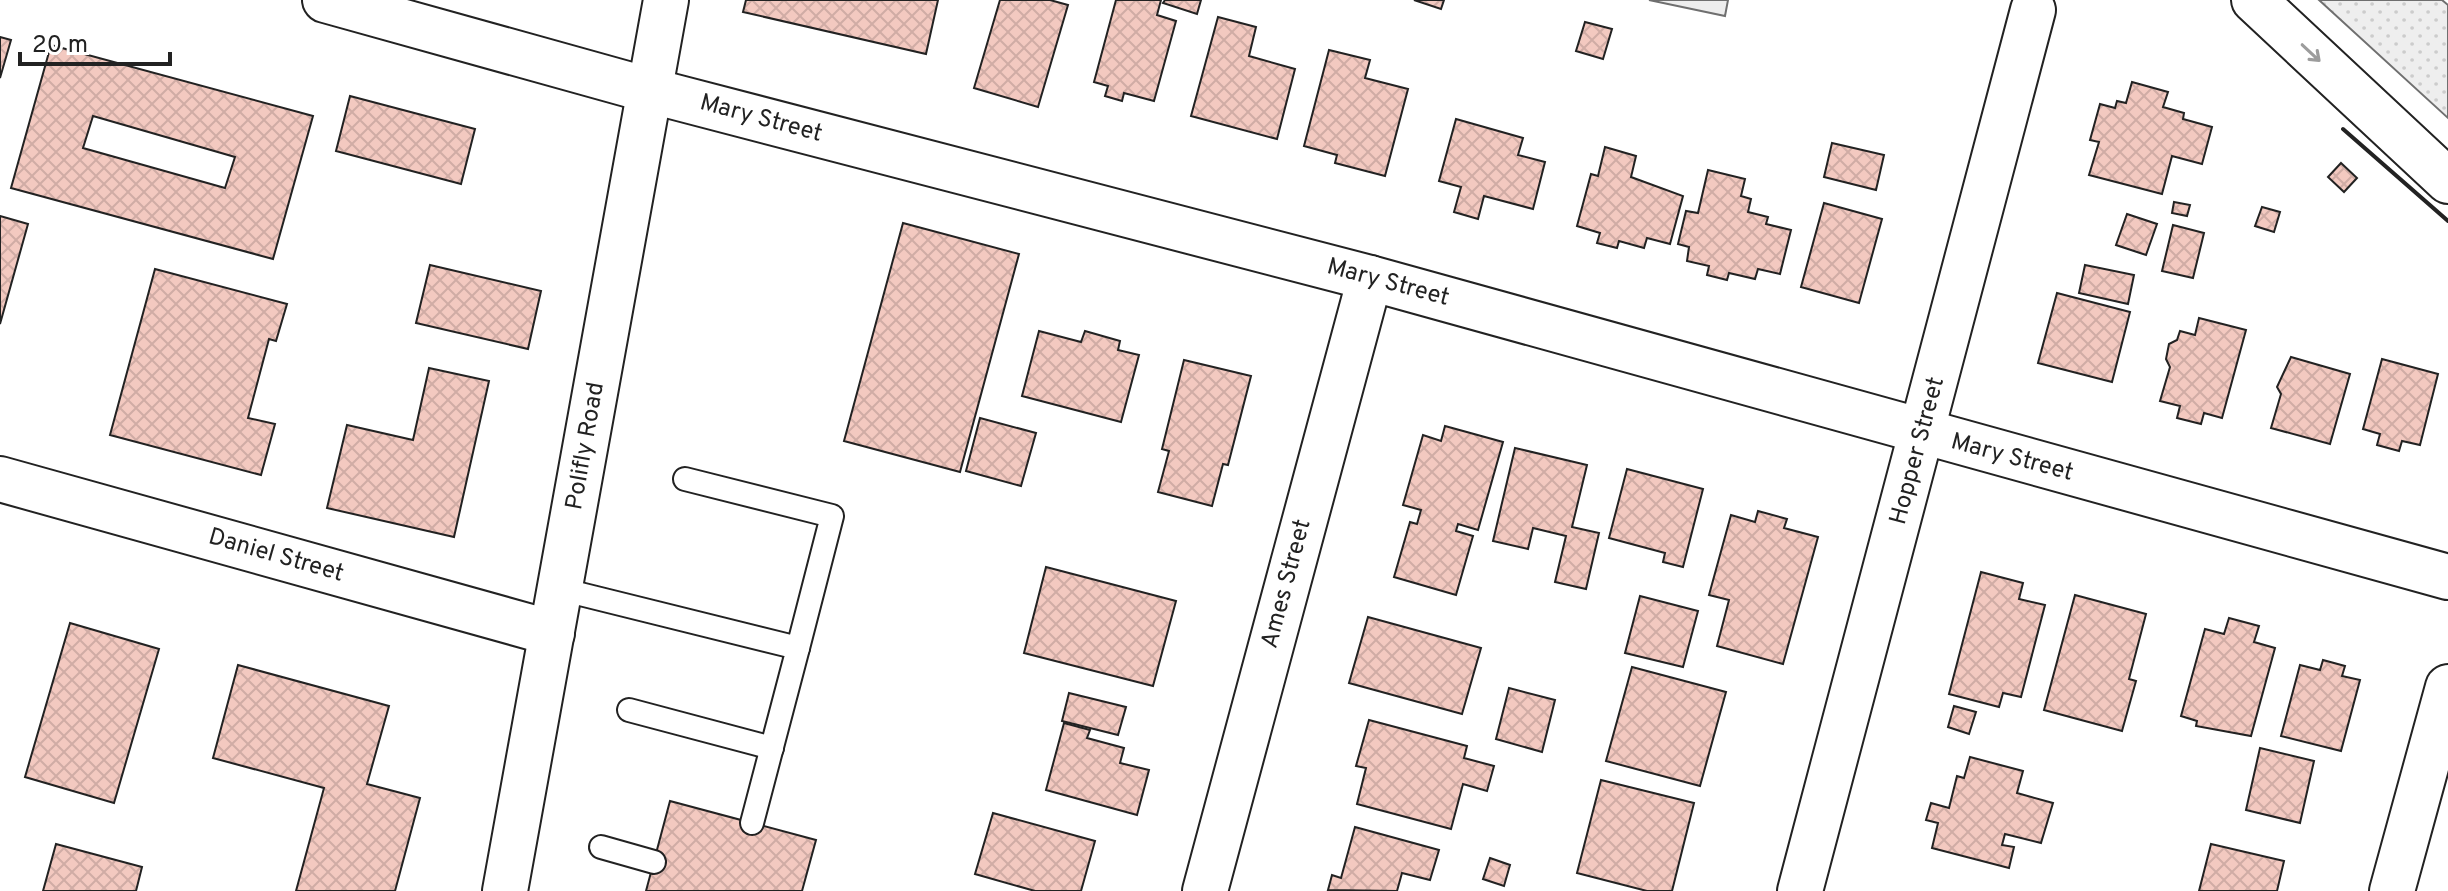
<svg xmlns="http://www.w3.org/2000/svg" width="2448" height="891" viewBox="0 0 2448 891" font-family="Overpass,sans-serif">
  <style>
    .grass { fill: url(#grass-dots); stroke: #6f6f6f; stroke-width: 2 }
    .parking { fill: #ededed; stroke: #6f6f6f; stroke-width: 2 }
    .building { fill: url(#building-cross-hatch); stroke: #222; stroke-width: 2; fill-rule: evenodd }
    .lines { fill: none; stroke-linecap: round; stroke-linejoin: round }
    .service-casing { stroke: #222; stroke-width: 26 }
    .minor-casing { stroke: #222; stroke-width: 48 }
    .secondary-casing { stroke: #222; stroke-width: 48 }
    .motorway-casing { stroke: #222; stroke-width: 48 }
    .service { stroke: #fff; stroke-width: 22 }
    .minor { stroke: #fff; stroke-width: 44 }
    .secondary { stroke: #fff; stroke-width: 44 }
    .motorway { stroke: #fff; stroke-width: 44 }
    .wall { stroke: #222; stroke-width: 4 }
    .oneway { stroke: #9c9c9c }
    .labels { text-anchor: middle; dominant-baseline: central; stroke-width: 6; stroke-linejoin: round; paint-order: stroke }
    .street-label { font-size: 24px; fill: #222; stroke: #fff }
  </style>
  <defs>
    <pattern id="grass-dots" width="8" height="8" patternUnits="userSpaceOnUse" patternTransform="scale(2)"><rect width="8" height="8" fill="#eee"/><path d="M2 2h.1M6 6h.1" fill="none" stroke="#ccc" stroke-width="1.8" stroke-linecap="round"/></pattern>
    <pattern id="building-cross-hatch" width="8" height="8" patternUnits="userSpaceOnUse" patternTransform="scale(2)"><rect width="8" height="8" fill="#f3c9c0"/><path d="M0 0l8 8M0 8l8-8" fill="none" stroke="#d0aca5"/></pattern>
  </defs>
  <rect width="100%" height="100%" fill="#fff"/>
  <polygon class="grass" points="2319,0 2442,0 2448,5 2448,118"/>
  <polygon class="parking" points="1649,0 1728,0 1725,16"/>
  <g class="building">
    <polygon points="746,0 938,0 926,54 743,12"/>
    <polygon points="1000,0 1050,0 1068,5 1038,107 974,88"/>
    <polygon points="1116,0 1161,0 1157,15 1176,21 1154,101 1124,93 1122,101 1105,96 1108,86 1094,82"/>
    <polygon points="1165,0 1201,0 1197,14 1163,3"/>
    <polygon points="1414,0 1444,0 1441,9"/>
    <polygon points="1218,17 1256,27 1249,56 1295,69 1277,139 1191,116"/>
    <polygon points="1585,22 1612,29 1603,59 1576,51"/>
    <polygon points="0,37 11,40 0,78"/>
    <path d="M51,45L313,116L273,259L11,188ZM93,116L235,157L225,188L83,148Z"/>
    <polygon points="1329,50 1370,60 1365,78 1408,89 1385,176 1335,163 1337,155 1304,146"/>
    <polygon points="2132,82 2168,92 2163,107 2184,113 2183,119 2212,127 2202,164 2172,156 2162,194 2089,175 2099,142 2090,140 2100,104 2115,108 2117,101 2126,103"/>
    <polygon points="350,96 475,129 461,184 336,151"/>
    <polygon points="1456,119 1523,138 1518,155 1545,162 1533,209 1484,196 1478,219 1454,212 1461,187 1439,181"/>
    <polygon points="1832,143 1884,155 1876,190 1824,177"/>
    <polygon points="1605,147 1636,156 1631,177 1683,196 1670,244 1647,238 1644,248 1619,241 1617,248 1597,243 1600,233 1577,226 1591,174 1598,176"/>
    <polygon points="2341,163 2357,178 2344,192 2328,177"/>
    <polygon points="1708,170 1745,179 1741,196 1751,199 1748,212 1768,217 1766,224 1791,230 1780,274 1758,269 1755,279 1729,273 1727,280 1707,275 1709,266 1687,261 1689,247 1678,244 1686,211 1698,213"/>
    <polygon points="2174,202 2190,205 2187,216 2172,213"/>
    <polygon points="1824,203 1882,219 1859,303 1801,287"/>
    <polygon points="2262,207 2280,212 2274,232 2255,226"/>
    <polygon points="2127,214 2157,224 2146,255 2116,245"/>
    <polygon points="0,216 28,224 0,324"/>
    <polygon points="903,223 1019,254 960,472 844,441"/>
    <polygon points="2173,225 2204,233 2193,278 2162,271"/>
    <polygon points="430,265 541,291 528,349 416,323"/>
    <polygon points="2085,265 2134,275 2128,304 2079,293"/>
    <polygon points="155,269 287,304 276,341 269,339 248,418 275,424 261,475 110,435"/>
    <polygon points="2057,293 2130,312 2112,382 2038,363"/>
    <polygon points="2199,318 2246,330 2222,418 2204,413 2201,424 2177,418 2180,406 2160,401 2170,367 2166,359 2169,344 2177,340 2180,331 2195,335"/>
    <polygon points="1039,331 1081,342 1085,331 1120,341 1118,350 1139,355 1121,422 1022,396"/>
    <polygon points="2291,357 2350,374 2330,444 2271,428 2281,394 2277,387"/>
    <polygon points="2382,359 2438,374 2420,445 2402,441 2399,451 2377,445 2380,434 2363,429"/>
    <polygon points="1184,360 1251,376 1228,465 1223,464 1212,506 1158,492 1169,451 1162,449"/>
    <polygon points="429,368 489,381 454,537 327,508 347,425 413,440"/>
    <polygon points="980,418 1036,433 1021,486 966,471"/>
    <polygon points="1445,426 1503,442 1478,530 1458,524 1456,531 1473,536 1456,595 1394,577 1410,522 1417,524 1421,510 1403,505 1423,435 1441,441"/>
    <polygon points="1515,448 1587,465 1572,527 1599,533 1586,589 1555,582 1566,536 1533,528 1528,549 1493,541"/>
    <polygon points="1627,469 1703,489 1683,567 1663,562 1665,553 1609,538"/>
    <polygon points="1758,511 1787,519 1784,528 1818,537 1783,664 1717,646 1729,600 1709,595 1731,515 1755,522"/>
    <polygon points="1046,567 1176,601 1153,686 1024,653"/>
    <polygon points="1981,572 2023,583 2019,599 2045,605 2021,697 2003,693 1999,707 1949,694"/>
    <polygon points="2075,595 2146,614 2129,679 2136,681 2122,731 2044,710"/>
    <polygon points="1640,596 1698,611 1683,667 1625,653"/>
    <polygon points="1368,617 1481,648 1462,714 1349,683"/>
    <polygon points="2229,618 2259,626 2254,642 2275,648 2251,736 2196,726 2197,721 2181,716 2205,629 2224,634"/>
    <polygon points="70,623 159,649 114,803 25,777"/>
    <polygon points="2323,660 2345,666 2342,676 2360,680 2341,751 2281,736 2300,665 2320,670"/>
    <polygon points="238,665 389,706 367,784 420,798 395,891 296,891 324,788 213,758"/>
    <polygon points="1632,667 1726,692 1700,786 1606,761"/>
    <polygon points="1509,688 1555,700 1542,752 1496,739"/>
    <polygon points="1069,693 1126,707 1118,735 1062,721"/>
    <polygon points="1954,706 1976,712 1969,734 1948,727"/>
    <polygon points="1369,720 1467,746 1464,758 1494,766 1487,791 1463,784 1451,829 1357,804 1366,768 1356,766"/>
    <polygon points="1064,723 1090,730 1087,738 1124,748 1120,763 1149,770 1137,815 1046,790"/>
    <polygon points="2260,748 2314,761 2300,823 2246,810"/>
    <polygon points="1970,757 2023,771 2017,793 2053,803 2041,843 2005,834 2002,845 2014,847 2009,868 1932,848 1938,823 1926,820 1931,803 1949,808 1957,776 1964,778"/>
    <polygon points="1601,780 1694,803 1672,891 1647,891 1577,873"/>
    <polygon points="670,801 816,840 802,891 646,891"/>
    <polygon points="993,813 1095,841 1081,891 1035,891 975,874"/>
    <polygon points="1355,827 1439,850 1430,880 1402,873 1397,891 1328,890 1332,875 1341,878"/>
    <polygon points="56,844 142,867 136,891 43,891"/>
    <polygon points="2211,844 2284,861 2277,891 2199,891"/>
    <polygon points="1490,858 1510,865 1504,886 1483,879"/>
  </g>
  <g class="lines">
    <defs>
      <g id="service">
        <polyline points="685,479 832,516 798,648"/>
        <polyline points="560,589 798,648 752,823"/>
        <polyline points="629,710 772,748"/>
        <polyline points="601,847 654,862"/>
      </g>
      <g id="minor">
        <polyline points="325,0 652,91 1370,278 2448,577"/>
        <polyline points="0,479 552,633"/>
        <polyline points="1205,891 1370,278"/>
        <polyline points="1800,891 2033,10"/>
        <polyline points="2392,891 2448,687"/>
      </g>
      <polyline id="secondary" points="505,891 666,0"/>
      <polyline id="motorway" points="2254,0 2448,181"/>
    </defs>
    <use href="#service" class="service-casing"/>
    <use href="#minor" class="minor-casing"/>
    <use href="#secondary" class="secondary-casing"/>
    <use href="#motorway" class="motorway-casing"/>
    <use href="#service" class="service"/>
    <use href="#minor" class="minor"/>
    <use href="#secondary" class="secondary"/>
    <use href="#motorway" class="motorway"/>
    <polyline class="wall" points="2343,129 2448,221"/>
  </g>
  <defs><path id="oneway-shaft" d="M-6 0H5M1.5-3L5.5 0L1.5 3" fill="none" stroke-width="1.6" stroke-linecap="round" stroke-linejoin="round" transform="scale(2)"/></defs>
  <use class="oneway" href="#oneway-shaft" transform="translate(2311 53) rotate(43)"/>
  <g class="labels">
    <g class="street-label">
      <text transform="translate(761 119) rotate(15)">Mary Street</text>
      <text transform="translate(1388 283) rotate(15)">Mary Street</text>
      <text transform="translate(586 446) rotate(-80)">Polifly Road</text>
      <text transform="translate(1918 451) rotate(-75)">Hopper Street</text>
      <text transform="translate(2012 458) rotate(15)">Mary Street</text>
      <text transform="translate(276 556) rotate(16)">Daniel Street</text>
      <text transform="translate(1287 584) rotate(-75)">Ames Street</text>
    </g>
  </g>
  <path d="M20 52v12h150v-12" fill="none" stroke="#222222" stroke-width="4"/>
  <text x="32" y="52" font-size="24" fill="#222222" stroke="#ffffff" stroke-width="6" paint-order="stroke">20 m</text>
</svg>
